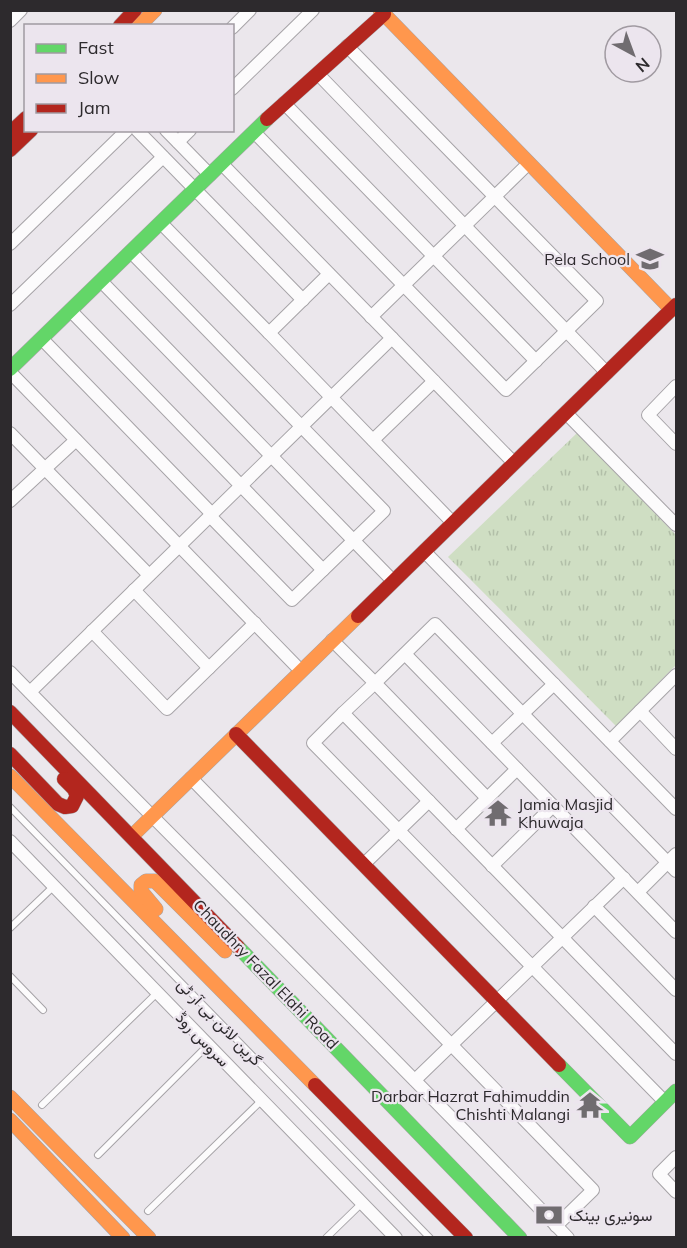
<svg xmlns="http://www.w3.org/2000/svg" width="687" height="1248" viewBox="0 0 687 1248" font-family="Mulish,Vazirmatn,sans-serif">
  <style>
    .park { fill: url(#park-tufts) }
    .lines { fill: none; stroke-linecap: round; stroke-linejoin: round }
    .lane-casing { stroke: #a6a3a7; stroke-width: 8 }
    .street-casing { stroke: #a6a3a7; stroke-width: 14 }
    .fast-casing { stroke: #a6a3a7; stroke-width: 15 }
    .slow-casing { stroke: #a6a3a7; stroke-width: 15 }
    .jam-casing { stroke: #a6a3a7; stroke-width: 15 }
    .lane { stroke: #fcfbfc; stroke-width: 6 }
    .street { stroke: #fcfbfc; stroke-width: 12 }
    .fast { stroke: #63d668; stroke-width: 14 }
    .slow { stroke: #ff974d; stroke-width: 14 }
    .jam { stroke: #b3261e; stroke-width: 14 }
    .labels { text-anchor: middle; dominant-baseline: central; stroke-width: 4.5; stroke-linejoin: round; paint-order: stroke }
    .poi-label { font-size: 16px; fill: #2d2a2d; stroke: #ece5ee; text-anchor: end }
    .street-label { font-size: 16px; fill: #2d2a2d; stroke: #ece5ee }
  </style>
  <defs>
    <pattern id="park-tufts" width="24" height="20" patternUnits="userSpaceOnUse" patternTransform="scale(1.5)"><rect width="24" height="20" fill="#cfdec3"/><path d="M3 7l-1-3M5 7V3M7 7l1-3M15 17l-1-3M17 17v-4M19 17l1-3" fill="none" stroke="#b2bfa8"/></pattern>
  </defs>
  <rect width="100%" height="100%" fill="#ebe7ec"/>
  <polygon class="park" points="577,433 676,535 676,665 616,726 448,557"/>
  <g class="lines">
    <defs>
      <g id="lane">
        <polyline points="10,807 430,1238"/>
        <polyline points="10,928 54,886"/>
        <polyline points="10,976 43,1010"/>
        <polyline points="42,1105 157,993"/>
        <polyline points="98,1155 208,1045"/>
        <polyline points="148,1211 262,1100"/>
        <polyline points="326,1238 362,1203"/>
      </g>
      <g id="street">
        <polyline points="10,21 21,10"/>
        <polyline points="232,28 250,10"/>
        <polyline points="318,74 607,373"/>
        <polyline points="232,89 313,10"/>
        <polyline points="284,103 536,361"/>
        <polyline points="137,130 303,300"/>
        <polyline points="166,130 210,175"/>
        <polyline points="254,132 506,390 597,301 347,46"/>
        <polyline points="178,142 190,130"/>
        <polyline points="161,223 269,333 329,274"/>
        <polyline points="10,244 127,130"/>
        <polyline points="131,252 384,511 292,600 210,516"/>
        <polyline points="101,281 393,581"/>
        <polyline points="10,305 163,157"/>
        <polyline points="71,311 323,570"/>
        <polyline points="371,317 529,163"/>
        <polyline points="269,333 453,523"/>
        <polyline points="392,338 514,463"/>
        <polyline points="42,339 212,514"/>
        <polyline points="10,372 301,671"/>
        <polyline points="676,386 648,415 676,444"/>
        <polyline points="566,413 676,525"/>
        <polyline points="10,433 149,575"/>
        <polyline points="373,440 434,381"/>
        <polyline points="10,501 76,440"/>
        <polyline points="424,551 676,809"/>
        <polyline points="134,590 209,668"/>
        <polyline points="92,631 167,709 255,623"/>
        <polyline points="332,640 375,683 435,624 676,871"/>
        <polyline points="405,654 676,932"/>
        <path d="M10,672C195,862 385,1046 568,1238"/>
        <polyline points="30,692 392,338 222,164"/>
        <polyline points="640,711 676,749"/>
        <polyline points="343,713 313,743 665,1102"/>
        <polyline points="610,741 676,675"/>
        <polyline points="492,743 554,684"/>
        <polyline points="191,778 593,1190 556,1226"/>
        <polyline points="487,798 375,683 343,713 676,1054"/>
        <polyline points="456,829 517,769"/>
        <polyline points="10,841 396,1238"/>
        <polyline points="364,864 429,801"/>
        <polyline points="492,866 553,806"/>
        <polyline points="638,892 676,854"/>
        <polyline points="594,906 676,990"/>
        <polyline points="415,1080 624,878"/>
        <polyline points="676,1157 659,1174 676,1192"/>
      </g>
      <g id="fast">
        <polyline points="10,369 267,119"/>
        <polyline points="238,947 520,1238"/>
        <polyline points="559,1065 630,1137 676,1091"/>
      </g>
      <g id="slow">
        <polyline points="380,10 672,310"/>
        <polyline points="139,26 155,10"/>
        <polyline points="10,776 315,1085"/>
        <polyline points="132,836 358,616"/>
        <polyline points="156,909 141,891 141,885 146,881 155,881 225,951"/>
        <polyline points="10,1097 149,1238"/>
        <polyline points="10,1120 123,1238"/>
      </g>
      <g id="jam">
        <polyline points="120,26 135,10"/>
        <polyline points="267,119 384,14"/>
        <polyline points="10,133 26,118"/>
        <polyline points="10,150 31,130"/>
        <polyline points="358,616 676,305"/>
        <polyline points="10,712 238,947"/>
        <polyline points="236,734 559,1065"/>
        <polyline points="10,754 58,804 65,807 72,806 77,796 74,789 64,779"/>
        <polyline points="315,1085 466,1238"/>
      </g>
    </defs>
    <use href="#lane" class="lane-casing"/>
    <use href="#street" class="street-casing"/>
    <use href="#fast" class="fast-casing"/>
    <use href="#slow" class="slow-casing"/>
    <use href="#jam" class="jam-casing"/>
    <use href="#lane" class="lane"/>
    <use href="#street" class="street"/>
    <use href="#fast" class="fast"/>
    <use href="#slow" class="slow"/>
    <use href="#jam" class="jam"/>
  </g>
  <defs>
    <symbol id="school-bare" viewBox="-9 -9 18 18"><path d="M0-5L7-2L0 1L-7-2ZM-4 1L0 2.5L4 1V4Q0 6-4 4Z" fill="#706c70" stroke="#ece5ee" stroke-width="2.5" paint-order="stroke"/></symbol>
    <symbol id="temple-bare" viewBox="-9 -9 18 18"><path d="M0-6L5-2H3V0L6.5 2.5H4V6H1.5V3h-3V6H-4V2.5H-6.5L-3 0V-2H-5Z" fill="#706c70" stroke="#ece5ee" stroke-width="2.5" paint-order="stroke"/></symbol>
    <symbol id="bank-bare" viewBox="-9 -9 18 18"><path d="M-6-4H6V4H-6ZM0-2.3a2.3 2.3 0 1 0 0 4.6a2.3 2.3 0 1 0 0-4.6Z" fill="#706c70" stroke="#ece5ee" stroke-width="2.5" paint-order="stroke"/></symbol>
  </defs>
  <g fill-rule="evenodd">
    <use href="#school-bare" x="631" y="240" width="38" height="38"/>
    <use href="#temple-bare" x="479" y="794" width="38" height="38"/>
    <use href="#temple-bare" x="571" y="1086" width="38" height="38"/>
    <use href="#bank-bare" x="530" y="1196" width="38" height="38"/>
  </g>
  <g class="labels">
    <g class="poi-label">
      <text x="630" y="259">Pela School</text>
      <text x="518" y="804" text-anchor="start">Jamia Masjid<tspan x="518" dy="18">Khuwaja</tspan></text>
      <text x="570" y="1096">Darbar Hazrat Fahimuddin<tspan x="570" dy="18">Chishti Malangi</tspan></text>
      <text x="569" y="1215" text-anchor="start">سونیری بینک</text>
    </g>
    <g class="street-label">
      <text transform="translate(266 974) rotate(46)">Chaudhry Fazal Elahi Road</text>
      <text transform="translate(220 1022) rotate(46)">گرین لائن بی آر ٹی</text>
      <text transform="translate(203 1039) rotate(46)">سروس روڈ</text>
    </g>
  </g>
  <rect width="687" height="1248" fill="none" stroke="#2d2a2d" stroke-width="24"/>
  <rect x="24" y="24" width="210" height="108" fill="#ece5ee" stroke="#a09aa1" stroke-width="1.5"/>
  <rect x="36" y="44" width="30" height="9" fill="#63d668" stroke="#a09aa1" stroke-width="1.5"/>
  <text x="78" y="54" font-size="18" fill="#2d2a2d">Fast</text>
  <rect x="36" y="74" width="30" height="9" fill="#ff974d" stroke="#a09aa1" stroke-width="1.5"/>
  <text x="78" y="84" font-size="18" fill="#2d2a2d">Slow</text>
  <rect x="36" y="104" width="30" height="9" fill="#b3261e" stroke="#a09aa1" stroke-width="1.5"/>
  <text x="78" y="114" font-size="18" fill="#2d2a2d">Jam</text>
  <g transform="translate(633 54) rotate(139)"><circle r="28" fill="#ece5ee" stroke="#a09aa1" stroke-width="1.5"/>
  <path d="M0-4.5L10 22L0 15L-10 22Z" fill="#706c70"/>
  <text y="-9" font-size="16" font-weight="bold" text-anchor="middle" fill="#2d2a2d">N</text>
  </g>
</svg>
